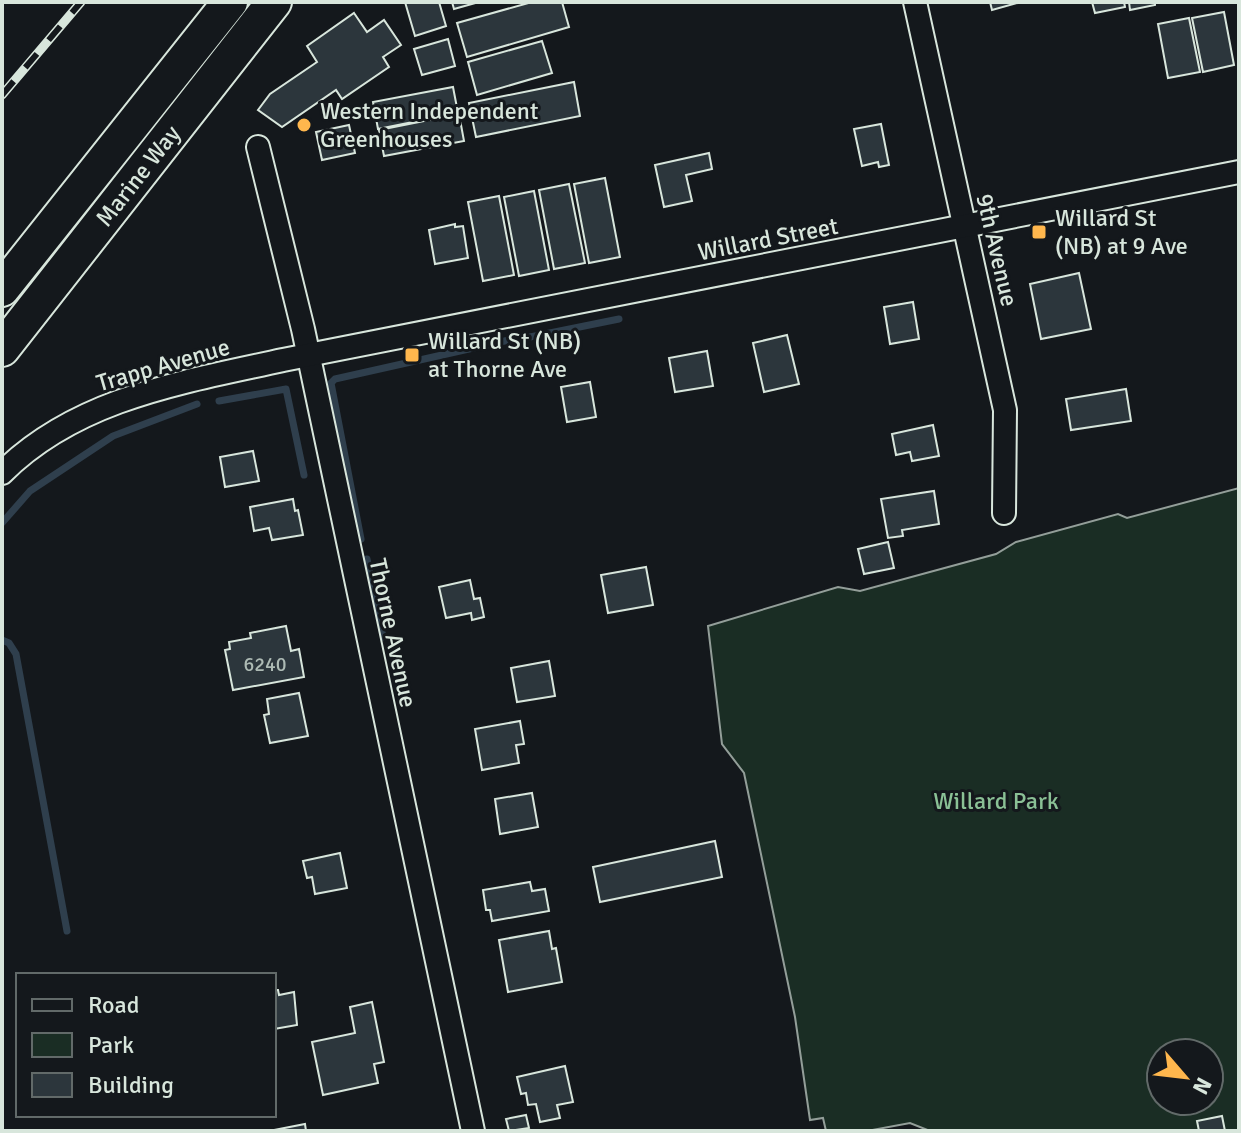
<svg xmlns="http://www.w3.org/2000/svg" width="1241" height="1133" viewBox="0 0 1241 1133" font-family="Signika,sans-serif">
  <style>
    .green { fill: #1a2d24; stroke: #939e99; stroke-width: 2; fill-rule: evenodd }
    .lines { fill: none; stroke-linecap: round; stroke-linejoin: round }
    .stream { stroke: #2f3f4d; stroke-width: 7 }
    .building { fill: #2c363c; stroke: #d8e6dc; stroke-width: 2 }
    .street-casing { stroke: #d8e6dc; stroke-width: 26 }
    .primary-casing { stroke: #d8e6dc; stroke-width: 38 }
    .street { stroke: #14181c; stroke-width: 22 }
    .primary { stroke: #14181c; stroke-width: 34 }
    .rail-casing { stroke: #d8e6dc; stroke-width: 9 }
    .rail { stroke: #14181c; stroke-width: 6; stroke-dasharray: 18; stroke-linecap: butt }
    .poi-dot { fill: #ffb74d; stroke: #14181c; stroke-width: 3 }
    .labels { text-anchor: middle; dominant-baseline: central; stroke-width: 6; stroke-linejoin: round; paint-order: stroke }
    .number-label { font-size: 20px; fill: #adbab4 }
    .poi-label { font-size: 24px; fill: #d8e6dc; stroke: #14181c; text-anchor: start }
    .street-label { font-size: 24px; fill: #d8e6dc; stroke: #14181c }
    .park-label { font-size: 24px; fill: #8ac095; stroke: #14181c }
  </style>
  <rect width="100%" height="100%" fill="#14181c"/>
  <path class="green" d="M1239,488V1131H930L910,1123L867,1131H826L823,1118L810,1120L795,1017L744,773L722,744L708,626L838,587L860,591L996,554L1016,542L1118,514L1127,518ZM1161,1053H1209V1101H1161Z"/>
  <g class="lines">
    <g class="stream">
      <polyline points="530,337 619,319"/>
      <polyline points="219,401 286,389 304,475"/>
      <polyline points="2,523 30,491 113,436 197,404"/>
      <polyline points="361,539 331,383 335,379 509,340"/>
      <polyline points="367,559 383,637"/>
      <polyline points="2,640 9,643 16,654 67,931"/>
    </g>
  </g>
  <g class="building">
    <polygon points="405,2 439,2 446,26 415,36"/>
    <polygon points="452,2 479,2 454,9"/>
    <polygon points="532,2 562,2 569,27 467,57 457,23"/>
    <polygon points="990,2 1021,2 992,10"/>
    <polygon points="1092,2 1124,2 1125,7 1095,13"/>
    <polygon points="1129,2 1155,2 1155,5 1130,10"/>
    <polygon points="1224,12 1234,65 1203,72 1192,18"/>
    <polygon points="354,13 367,32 384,20 401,45 383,57 389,67 342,99 336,90 282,127 258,110 270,94 317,62 307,46"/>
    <polygon points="1189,18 1200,72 1168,78 1158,24"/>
    <polygon points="448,39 455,66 422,75 414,49"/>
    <polygon points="542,41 552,73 477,95 468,62"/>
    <polygon points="574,82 580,116 476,137 469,103"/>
    <polygon points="453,87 458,113 378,129 373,102"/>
    <polygon points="459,114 464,141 384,156 379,130"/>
    <polygon points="881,124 889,165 879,167 878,162 862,166 854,129"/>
    <polygon points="349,125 355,153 322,160 316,132"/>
    <polygon points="709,153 712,169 686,175 692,201 664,207 655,165"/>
    <polygon points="605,178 620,257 589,263 574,184"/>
    <polygon points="569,184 585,263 554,269 539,190"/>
    <polygon points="534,191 549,270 519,276 504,197"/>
    <polygon points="499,196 514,275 483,281 468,202"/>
    <polygon points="455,224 455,227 463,226 468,258 435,264 429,230"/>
    <polygon points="1079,273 1091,329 1041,339 1030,284"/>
    <polygon points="913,302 919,339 890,344 884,307"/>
    <polygon points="787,335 799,384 764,392 753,343"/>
    <polygon points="707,351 713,386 675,392 669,358"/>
    <polygon points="590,382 596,417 567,422 561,387"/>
    <polygon points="1126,389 1131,421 1071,430 1066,399"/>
    <polygon points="933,425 939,456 912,461 910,452 896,455 892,434"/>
    <polygon points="253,451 259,481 225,487 220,457"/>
    <polygon points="934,491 939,524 902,530 903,536 888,538 881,499"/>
    <polygon points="293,499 295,511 298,510 303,535 272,540 269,528 254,531 250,507"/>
    <polygon points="888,542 894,568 864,574 858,549"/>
    <polygon points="646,567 653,605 608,613 601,575"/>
    <polygon points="470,580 474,599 480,598 484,617 472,620 471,613 446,618 439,587"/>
    <polygon points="286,626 291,651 299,649 304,677 233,690 225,650 230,649 229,642 251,638 250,633"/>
    <polygon points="549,661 555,696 517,702 511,668"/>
    <polygon points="299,693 308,736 270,743 264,715 269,714 267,699"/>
    <polygon points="520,721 524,744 516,745 519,763 482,770 475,729"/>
    <polygon points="532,793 538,827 500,834 495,799"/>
    <polygon points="715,841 722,877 600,902 593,867"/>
    <polygon points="340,853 347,888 315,894 312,877 307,878 303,861"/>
    <polygon points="530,882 532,891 545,889 549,911 492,921 490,910 486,910 483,890"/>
    <polygon points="549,931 552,949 556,948 562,982 508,992 499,940"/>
    <polygon points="274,990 278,990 279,995 294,992 297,1025 274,1029"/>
    <polygon points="372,1002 384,1062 374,1064 378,1083 323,1095 312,1042 355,1033 350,1007"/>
    <polygon points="565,1066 573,1102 557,1105 560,1118 540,1122 536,1104 528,1105 526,1093 521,1094 517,1077"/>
    <polygon points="526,1115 529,1128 509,1131 506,1119"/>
    <polygon points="1222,1116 1225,1131 1199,1131 1197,1121"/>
    <polygon points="305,1124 306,1131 269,1131"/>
  </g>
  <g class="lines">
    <defs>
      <g id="street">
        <polyline points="915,2 1005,410 1004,513"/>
        <polyline points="258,147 303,329 473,1131"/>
        <path d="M2,473C77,398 184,382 283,360L1239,172"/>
      </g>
      <g id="primary">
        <polyline points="2,289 230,2"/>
        <polyline points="2,349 274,2"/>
      </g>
    </defs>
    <use href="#street" class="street-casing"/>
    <use href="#primary" class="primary-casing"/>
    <use href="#street" class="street"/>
    <use href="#primary" class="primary"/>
    <defs>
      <polyline id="rail" points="2,95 81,2"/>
    </defs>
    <use href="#rail" class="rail-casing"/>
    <use href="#rail" class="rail"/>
  </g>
  <g class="poi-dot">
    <circle cx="304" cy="125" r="8"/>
    <rect x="1031" y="224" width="16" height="16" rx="4"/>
    <rect x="404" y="347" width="16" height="16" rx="4"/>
  </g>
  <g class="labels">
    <g class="number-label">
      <text x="265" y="664">6240</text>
    </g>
    <g class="poi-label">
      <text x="320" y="111">Western Independent<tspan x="320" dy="28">Greenhouses</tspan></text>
      <text x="1055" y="218">Willard St<tspan x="1055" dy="28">(NB) at 9 Ave</tspan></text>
      <text x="428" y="341">Willard St (NB)<tspan x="428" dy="28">at Thorne Ave</tspan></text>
    </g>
    <g class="street-label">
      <text transform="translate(138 176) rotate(-52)">Marine Way</text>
      <text transform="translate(768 239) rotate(-11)">Willard Street</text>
      <text transform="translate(997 250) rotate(77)">9th Avenue</text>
      <text transform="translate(163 365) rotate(-16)">Trapp Avenue</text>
      <text transform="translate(393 633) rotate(78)">Thorne Avenue</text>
    </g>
    <g class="park-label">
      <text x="996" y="801">Willard Park</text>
    </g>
  </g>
  <rect width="1241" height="1133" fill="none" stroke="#d8e6dc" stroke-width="8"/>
  <rect x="16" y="973" width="260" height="144" fill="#14181c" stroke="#626a69" stroke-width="2"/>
  <rect x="32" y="999" width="40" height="12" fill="#14181c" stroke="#626a69" stroke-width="2"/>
  <text x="88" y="1013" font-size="24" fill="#d8e6dc">Road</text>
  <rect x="32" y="1033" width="40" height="24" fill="#1a2d24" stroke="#626a69" stroke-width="2"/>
  <text x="88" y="1053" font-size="24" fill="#d8e6dc">Park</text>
  <rect x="32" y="1073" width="40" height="24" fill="#2c363c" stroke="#626a69" stroke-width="2"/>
  <text x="88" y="1093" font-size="24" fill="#d8e6dc">Building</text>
  <g transform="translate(1185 1077) rotate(118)"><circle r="38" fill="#14181c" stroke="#626a69" stroke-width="2"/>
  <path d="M0-6L14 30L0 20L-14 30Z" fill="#ffb74d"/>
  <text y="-12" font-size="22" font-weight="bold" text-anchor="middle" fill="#d8e6dc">N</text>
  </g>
</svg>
